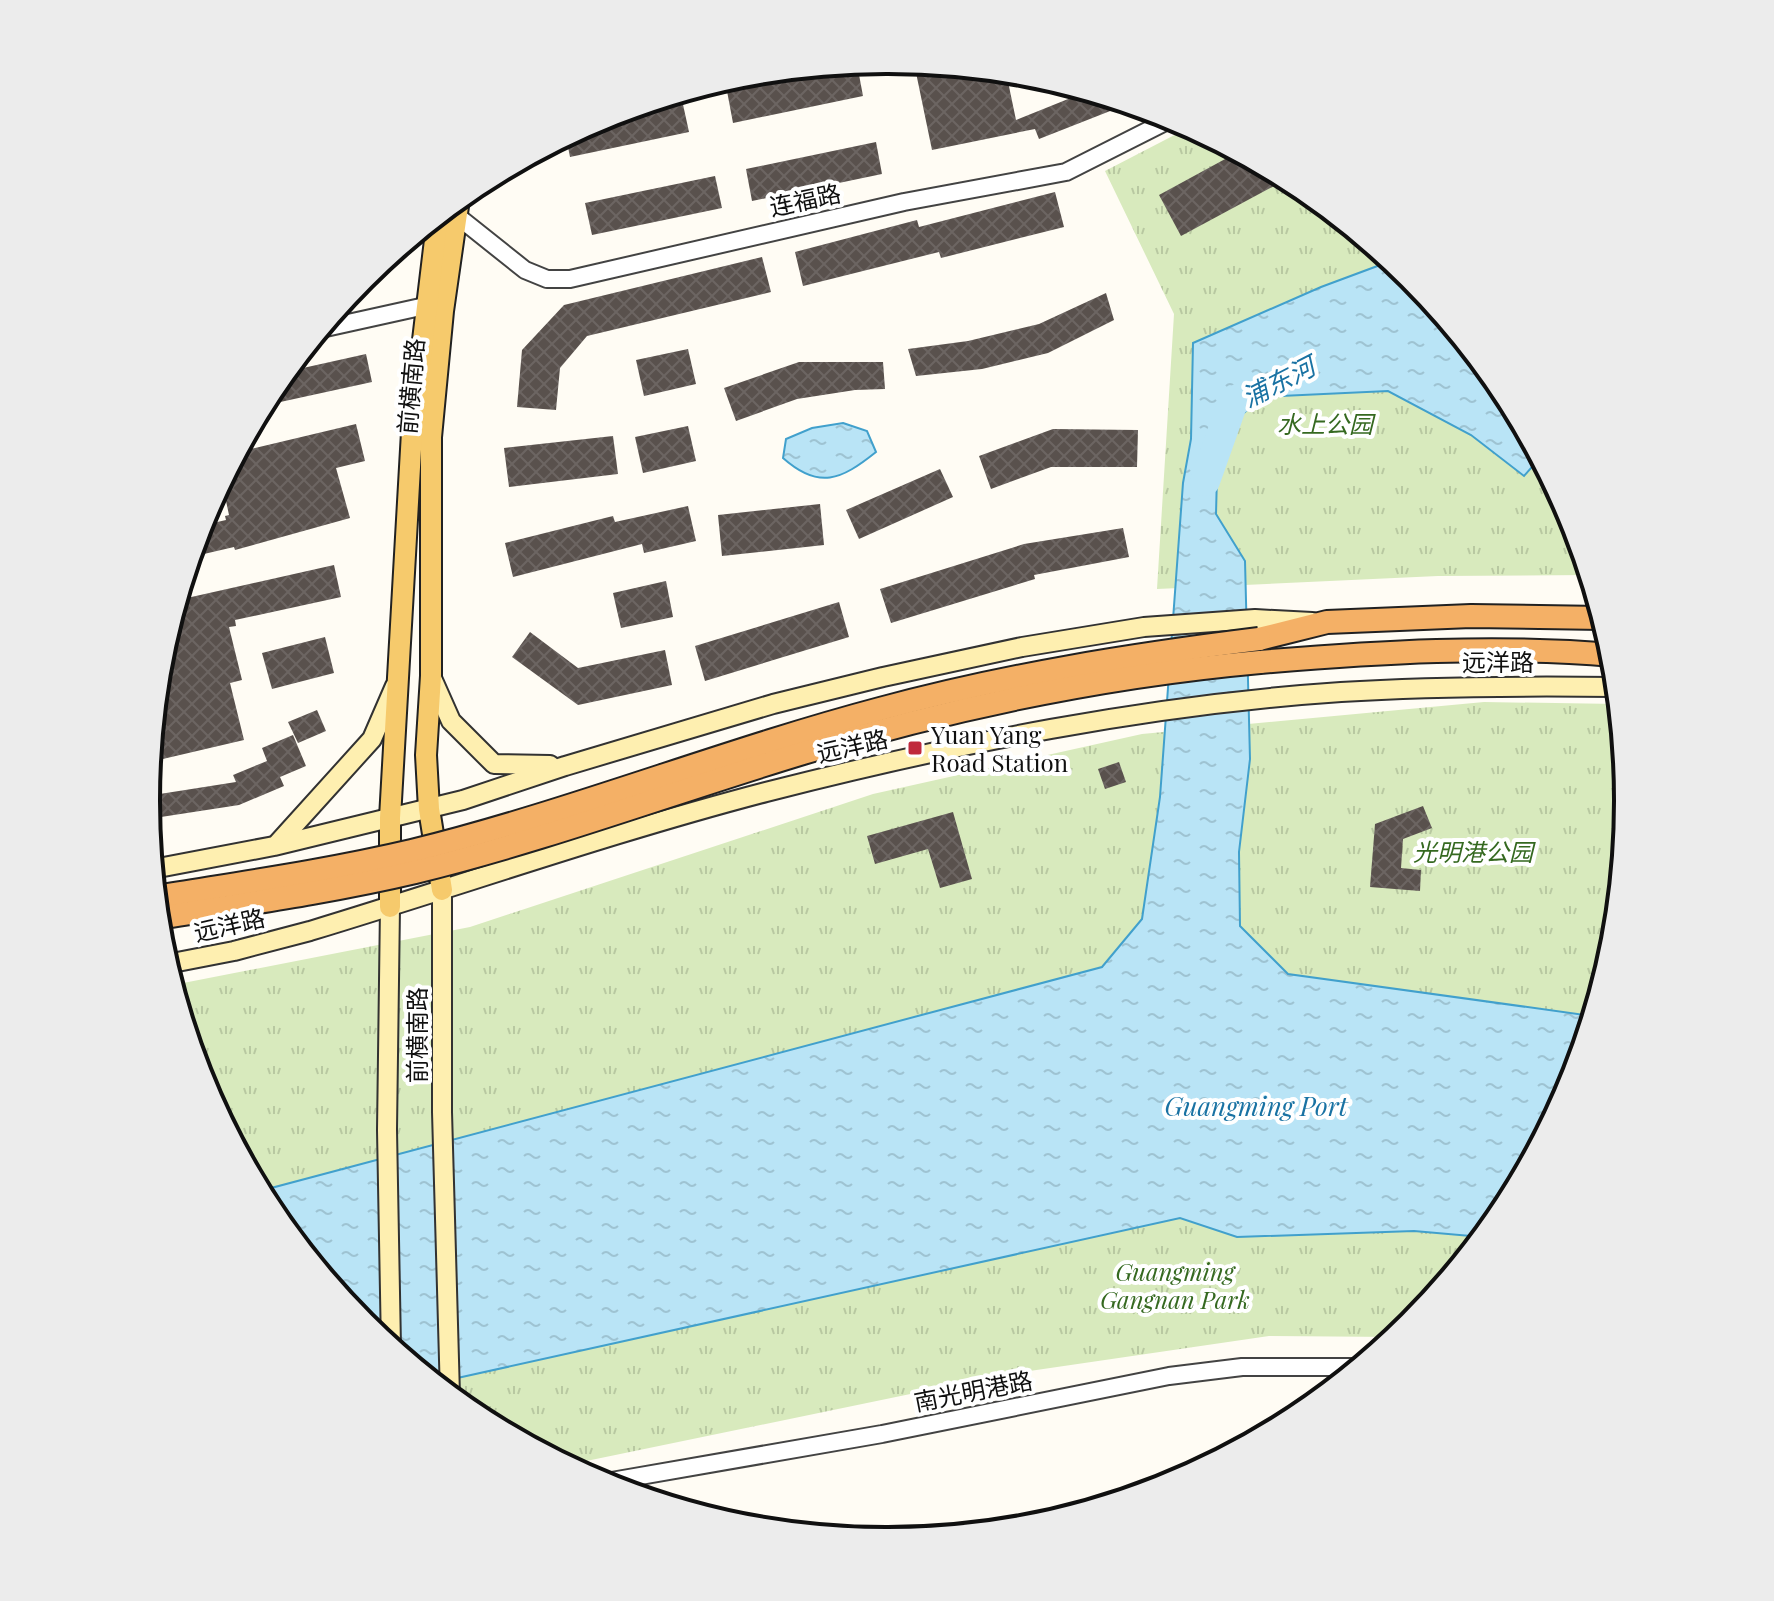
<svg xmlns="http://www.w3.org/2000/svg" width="1774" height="1601" viewBox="0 0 1774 1601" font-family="'Playfair Display','Noto Sans SC',serif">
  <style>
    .grass { fill: url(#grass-tufts) }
    .water { fill: url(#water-ripples); stroke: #41a0cc; stroke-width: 2 }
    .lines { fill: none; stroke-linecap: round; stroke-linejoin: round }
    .river { stroke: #b9e4f6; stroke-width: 30 }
    .building { fill: url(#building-cross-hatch) }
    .tertiary-casing { stroke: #434343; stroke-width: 20 }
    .secondary-casing { stroke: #323232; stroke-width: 22 }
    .primary-casing { stroke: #212121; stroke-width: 24 }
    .trunk-casing { stroke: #212121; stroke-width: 26 }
    .tertiary { stroke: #fff; stroke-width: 16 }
    .secondary { stroke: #feefb0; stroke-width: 18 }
    .primary { stroke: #f6ca6c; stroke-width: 20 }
    .trunk { stroke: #f4b066; stroke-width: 22 }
    .trunk-bridge-casing { stroke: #212121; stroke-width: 26; stroke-linecap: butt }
    .trunk-bridge { stroke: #f4b066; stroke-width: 22 }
    .poi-dot { fill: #c0293c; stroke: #fff; stroke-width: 3 }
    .labels { text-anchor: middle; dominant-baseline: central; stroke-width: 8; stroke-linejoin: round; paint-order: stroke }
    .street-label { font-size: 24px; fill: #101010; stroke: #fff }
    .park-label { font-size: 24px; font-style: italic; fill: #356920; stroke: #fff }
    .poi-label { font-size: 24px; fill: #101010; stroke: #fff; text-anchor: start }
    .water-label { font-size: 26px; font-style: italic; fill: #1972a3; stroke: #fff }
    .rim { fill: none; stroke: #101010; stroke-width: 4 }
  </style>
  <defs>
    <pattern id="grass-tufts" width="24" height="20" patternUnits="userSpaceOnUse" patternTransform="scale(2)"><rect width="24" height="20" fill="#d8eabd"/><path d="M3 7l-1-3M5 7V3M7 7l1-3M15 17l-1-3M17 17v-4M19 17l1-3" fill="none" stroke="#b8c8a1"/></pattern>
    <pattern id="water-ripples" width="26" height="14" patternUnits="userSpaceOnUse" patternTransform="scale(2)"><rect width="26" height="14" fill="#b9e4f6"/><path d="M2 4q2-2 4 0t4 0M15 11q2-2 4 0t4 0" fill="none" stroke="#9ec3d2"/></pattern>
    <pattern id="building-cross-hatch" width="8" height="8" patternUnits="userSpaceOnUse" patternTransform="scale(2)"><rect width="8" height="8" fill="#59514d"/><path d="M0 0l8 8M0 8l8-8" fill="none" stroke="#6c6562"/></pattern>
  </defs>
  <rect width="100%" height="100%" fill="#fffcf4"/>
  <g class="grass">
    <polygon points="1190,127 1299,185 1411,277 1503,389 1571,518 1589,575 1438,576 1157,589 1174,314 1105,171"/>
    <polygon points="1484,702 1618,704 1627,801 1613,945 1592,1016 1288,974 1102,967 260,1191 203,1083 173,985 470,927 873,794 1142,734"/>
    <polygon points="1180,1218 1237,1237 1414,1231 1482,1237 1410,1324 1395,1337 1269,1336 1002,1375 567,1465 475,1416 435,1383"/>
  </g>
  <g class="water">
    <polygon points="1391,261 1411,277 1503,389 1539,459 1524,476 1471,435 1388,391 1261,397 1218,437 1216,514 1245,561 1250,759 1239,852 1240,926 1288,974 1592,1016 1571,1084 1502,1212 1482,1237 1414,1231 1237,1237 1180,1218 435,1383 363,1324 271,1212 260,1191 1102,967 1142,919 1160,797 1183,483 1191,439 1193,343 1321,287"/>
    <path d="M843,423L867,431L876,452C841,480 819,490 783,458L786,439L812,428Z"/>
  </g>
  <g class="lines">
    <polyline class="river" points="1205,481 1233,402 1240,398"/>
  </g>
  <g class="building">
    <polygon points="914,63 978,69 980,78 1006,72 1016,120 1088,91 1128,104 1039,139 1035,129 932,150"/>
    <polygon points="857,64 863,96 733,123 727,91"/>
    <polygon points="682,100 689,132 570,157 566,137 598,119"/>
    <polygon points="876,142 882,174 752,201 746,169"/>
    <polygon points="1238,152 1287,179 1181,236 1159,195"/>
    <polygon points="715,176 722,208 592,235 585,203"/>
    <polygon points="1055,192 1064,227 941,258 939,252 803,286 795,252 917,220 919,227"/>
    <polygon points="762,257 771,292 587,336 560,368 556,410 517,407 522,350 564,305"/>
    <polygon points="1106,293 1114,320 1048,353 982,369 916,376 908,349 968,341 1039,324"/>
    <polygon points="688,349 696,384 644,396 636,360"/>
    <polygon points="366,354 372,382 262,406 272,389 285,372"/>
    <polygon points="799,362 883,362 885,389 855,390 797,399 736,421 724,388"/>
    <polygon points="356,424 365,461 336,468 350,518 235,550 234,547 191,557 200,526 226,520 225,516 229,515 222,482 238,452"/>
    <polygon points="688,426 696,461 643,473 635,437"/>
    <polygon points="1053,429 1138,430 1137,467 1051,467 991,489 979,456"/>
    <polygon points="613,436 618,474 509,487 504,448"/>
    <polygon points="940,469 953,497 859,539 846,510"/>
    <polygon points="820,504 824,545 722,556 718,515"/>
    <polygon points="688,506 696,541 644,553 642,544 513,577 505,543 613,516 615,522"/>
    <polygon points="1123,528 1129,557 1034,575 1035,579 891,623 880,589 1024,544"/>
    <polygon points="334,565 341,597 235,620 236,626 229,627 242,680 230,683 244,740 150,762 161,656 178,600"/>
    <polygon points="666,581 673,617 621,628 613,593"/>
    <polygon points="839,602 849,637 705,681 695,646"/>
    <polygon points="530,632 578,668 665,650 672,685 578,705 512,657"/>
    <polygon points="325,637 334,673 272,689 262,653"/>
    <polygon points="317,710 326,731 298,743 288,722"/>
    <polygon points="293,735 306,766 280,777 284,786 239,805 148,819 147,796 236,782 233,775 267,761 262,748"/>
    <polygon points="1119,762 1126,782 1105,789 1098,769"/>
    <polygon points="1423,806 1432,828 1403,839 1401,868 1421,870 1420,891 1370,887 1375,824"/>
    <polygon points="953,812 972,879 940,888 928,849 875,864 867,836"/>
  </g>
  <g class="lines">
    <defs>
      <g id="tertiary">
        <polyline points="456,215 525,270 547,279 570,279 904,202 1066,172 1173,118"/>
        <polyline points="321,329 425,306"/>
        <polyline points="600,1483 882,1434 1169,1376 1242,1367 1358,1367"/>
      </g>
      <g id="secondary">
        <polyline points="431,676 451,721 494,764 550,765"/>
        <polyline points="278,843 372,739 395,686"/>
        <polyline points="153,869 274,846 463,800 565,766 773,704 883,677 1022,647 1144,627 1255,619 1312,622"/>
        <polyline points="442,890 442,1112 450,1395"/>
        <polyline points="390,907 387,1130 391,1347"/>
        <path d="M167,964L234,951L310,931C462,885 613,832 766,792C954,744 1147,705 1341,692C1433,686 1524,686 1616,687"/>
      </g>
      <g id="primary">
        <polyline points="442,890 429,809 426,755 431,676 431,437 443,311 459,199"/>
        <polyline points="390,907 390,818 412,432 438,215"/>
      </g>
      <g id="trunk">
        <polyline points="1259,639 1327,622 1471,616 1602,618"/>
        <path d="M1260,662C1378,652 1495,645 1613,655"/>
      </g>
    </defs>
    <use href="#tertiary" class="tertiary-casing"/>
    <use href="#secondary" class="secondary-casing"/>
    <use href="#primary" class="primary-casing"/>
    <use href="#trunk" class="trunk-casing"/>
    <use href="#tertiary" class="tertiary"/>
    <use href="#secondary" class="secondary"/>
    <use href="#primary" class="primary"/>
    <use href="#trunk" class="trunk"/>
    <defs>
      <g id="trunk-bridge">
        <path d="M156,897C241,883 327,871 412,851C570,812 722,751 880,709C1005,675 1131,655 1259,639"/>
        <path d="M158,918C244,904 330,892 415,872C546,840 674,792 803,753C952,708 1105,676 1260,662"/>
      </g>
    </defs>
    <use href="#trunk-bridge" class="trunk-bridge-casing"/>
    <use href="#trunk-bridge" class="trunk-bridge"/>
  </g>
  <rect class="poi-dot" x="907" y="740" width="16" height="16" rx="4"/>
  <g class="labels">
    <g class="street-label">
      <text transform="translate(805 199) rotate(-12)">连福路</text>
      <text transform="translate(410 386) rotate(-85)">前横南路</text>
      <text x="1498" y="661">远洋路</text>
      <text transform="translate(852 745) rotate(-13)">远洋路</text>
      <text transform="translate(229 924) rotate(-13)">远洋路</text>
      <text transform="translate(416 1035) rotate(-90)">前横南路</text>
      <text transform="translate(973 1390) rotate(-11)">南光明港路</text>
    </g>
    <g class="park-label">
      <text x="1325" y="423">水上公园</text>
      <text x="1473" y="851">光明港公园</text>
      <text x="1175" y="1271">Guangming<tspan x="1175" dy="28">Gangnan Park</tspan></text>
    </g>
    <g class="poi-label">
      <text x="931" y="734">Yuan Yang<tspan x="931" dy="28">Road Station</tspan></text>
    </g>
    <g class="water-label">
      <text transform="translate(1278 381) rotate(-27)">浦东河</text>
      <text x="1256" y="1105">Guangming Port</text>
    </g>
  </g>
  <path d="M0 0H1774V1601H0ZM886 74H888A726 726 0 0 1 1614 800V801A726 726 0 0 1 888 1527H886A726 726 0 0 1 160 801V800A726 726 0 0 1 886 74Z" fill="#ececec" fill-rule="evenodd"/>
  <path class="rim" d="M886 74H888A726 726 0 0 1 1614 800V801A726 726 0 0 1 888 1527H886A726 726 0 0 1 160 801V800A726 726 0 0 1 886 74Z"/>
</svg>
